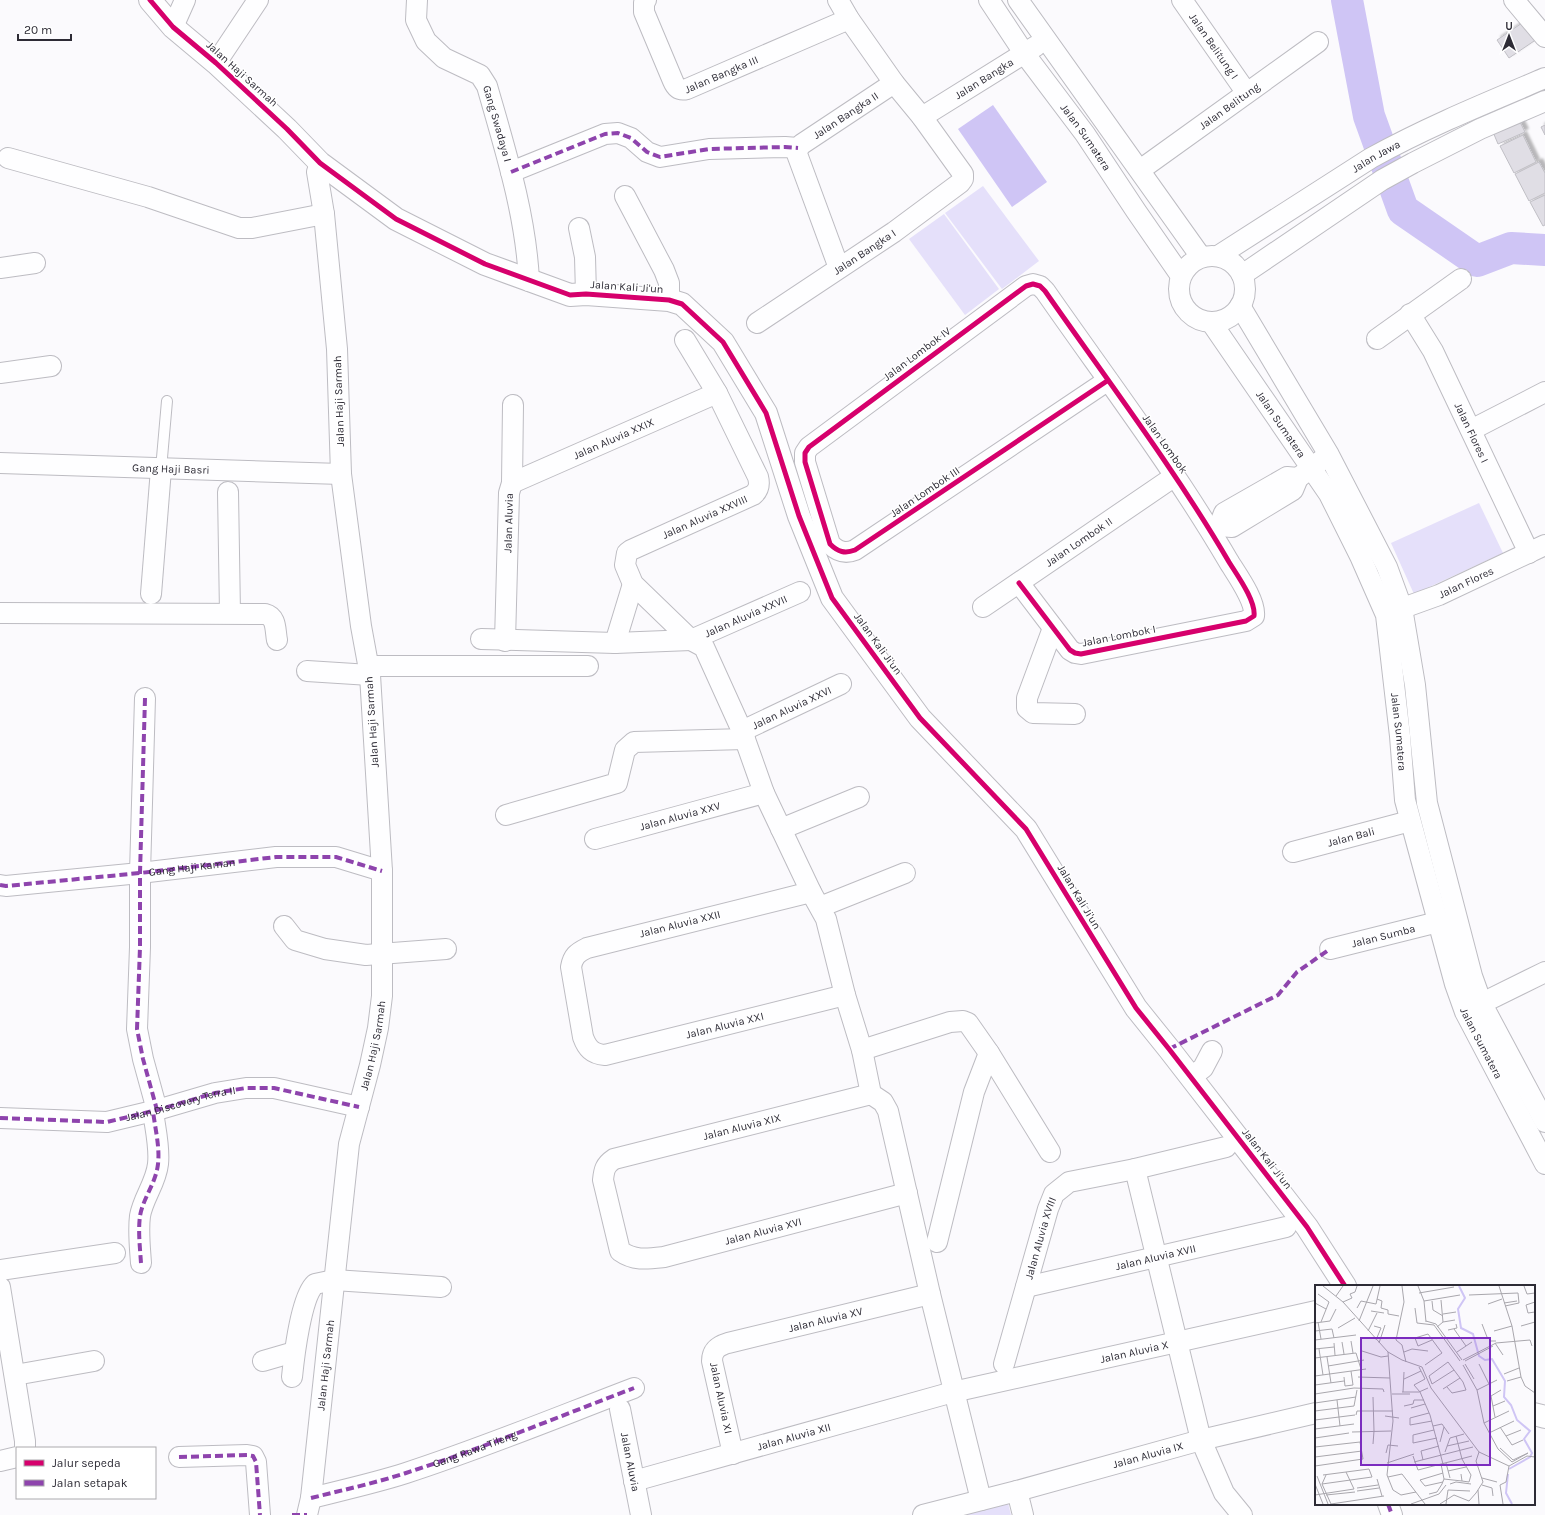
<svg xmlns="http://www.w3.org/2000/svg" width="1545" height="1515" viewBox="0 0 1545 1515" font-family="Karla,sans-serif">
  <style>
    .green { fill: #e5e0fa }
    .water { fill: #cfc5f5 }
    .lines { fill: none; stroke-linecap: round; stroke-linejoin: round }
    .river { stroke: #cfc5f5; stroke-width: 32 }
    .building { fill: #e0dee5; stroke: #c0bfc5; filter: url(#shadow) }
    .service-casing { stroke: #bdbcc2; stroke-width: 12 }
    .minor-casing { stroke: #bdbcc2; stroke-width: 22 }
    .tertiary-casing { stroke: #bdbcc2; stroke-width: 24 }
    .service { stroke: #fefeff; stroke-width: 10 }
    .minor { stroke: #fefeff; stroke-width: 20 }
    .tertiary { stroke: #fefeff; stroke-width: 22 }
    .quiet { stroke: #8e44ad; stroke-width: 4; stroke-dasharray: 8 4; stroke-linecap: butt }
    .cycleway-casing { stroke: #fff; stroke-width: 8 }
    .cycleway { stroke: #d6006c; stroke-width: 5 }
    .labels { text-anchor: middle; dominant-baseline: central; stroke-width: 3; stroke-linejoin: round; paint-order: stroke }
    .street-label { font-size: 11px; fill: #2d2b35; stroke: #fff }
    .inset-river { fill: none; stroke: #cfc5f5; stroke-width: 2 }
    .inset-road { fill: none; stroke: #a9a7ad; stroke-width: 1 }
    .view { fill: #7b2cbf; fill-opacity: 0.15; stroke: #7b2cbf; stroke-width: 2 }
    .inset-edge { fill: none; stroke: #2d2b35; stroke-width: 2 }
  </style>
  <defs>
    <filter id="shadow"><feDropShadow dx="3.5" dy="-3.5" stdDeviation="1" flood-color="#0004"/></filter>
  </defs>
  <rect width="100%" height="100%" fill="#fbfafd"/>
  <g class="green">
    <polygon points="983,186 1039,261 1002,289 945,213"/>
    <polygon points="944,214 999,289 965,315 909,239"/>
    <polygon points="1479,503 1503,553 1414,594 1391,543"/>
    <polygon points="1008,1503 1011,1515 962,1515"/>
  </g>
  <polygon class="water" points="993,105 1047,182 1012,207 958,129"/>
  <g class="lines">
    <polyline class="river" points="1347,0 1369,116 1403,210 1477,261 1511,248 1545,250"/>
  </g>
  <g class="building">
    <polygon points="1525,21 1537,39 1509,58 1497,40"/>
    <polygon points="1519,120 1525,132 1498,144 1493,132"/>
    <polygon points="1545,125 1545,135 1541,127"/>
    <polygon points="1523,135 1536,162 1514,173 1500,146"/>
    <polygon points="1539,162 1545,173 1545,193 1529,201 1515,174"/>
    <polygon points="1545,195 1545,225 1543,226 1530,202"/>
  </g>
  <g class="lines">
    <defs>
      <polyline id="service" points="161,469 167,401"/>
      <g id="minor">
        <path id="s1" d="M417,0L416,20L426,41L444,58L480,75L487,86C505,149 526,215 529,281"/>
        <path id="s2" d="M646,0L644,3V12L673,81C676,88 679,91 687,89L849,19"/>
        <path id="s3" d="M989,0L1024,53L1085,134L1136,211L1181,276"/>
        <polyline points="1018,0 1201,257"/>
        <path id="s4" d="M1182,0L1246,92"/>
        <polyline points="1514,0 1545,37"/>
        <polyline points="173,27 185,0"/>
        <polyline points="216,63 258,0"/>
        <path id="s5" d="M922,117L1036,46"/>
        <polyline points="798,148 797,154 839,268"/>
        <path id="s6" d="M798,148L802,144L894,83"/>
        <polyline points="8,158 148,197 239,228 252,228 324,214"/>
        <path id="s7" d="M1140,170L1318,42"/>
        <polyline points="511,172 605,134 618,133 631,138 647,152 660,157 709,149 785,147 798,148"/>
        <polyline points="625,196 664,270 669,283 669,300"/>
        <polyline points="579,228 585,257 586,294"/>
        <circle cx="1212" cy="289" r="33"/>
        <path id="s8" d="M1218,256L1371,158C1427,127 1486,103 1545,78"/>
        <polyline points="0,268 35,263"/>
        <polyline points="1242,275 1382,180 1413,163 1480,129 1545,101"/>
        <polyline points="1240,306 1329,455 1387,567 1402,608 1415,685 1427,803 1472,976 1482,1004 1545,1122"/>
        <path id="s9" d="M1410,314L1433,351L1529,553"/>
        <path id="s10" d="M1211,322L1329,494L1360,556L1386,615L1400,736L1405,800L1455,984L1465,1012L1545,1164"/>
        <path id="s11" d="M757,323L894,232L960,183L963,179V174L922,117L894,83L849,19L838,0"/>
        <polyline points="1377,339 1461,279"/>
        <path d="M685,340L717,393L758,477C760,485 759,490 753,495L631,550L627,553L625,565L633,584L691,640L704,647L742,731L764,793L811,892L826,919L845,995L862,1050L871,1094L883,1102L888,1111L930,1294L981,1500"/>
        <polyline points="0,373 51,366"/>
        <polyline points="1471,430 1545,392"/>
        <path id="s12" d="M0,463L341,474"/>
        <path id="s13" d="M512,483L717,393"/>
        <polyline points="228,492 230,613"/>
        <polyline points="1219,526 1224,513 1287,477 1298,478"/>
        <polyline points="1211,531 1219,526 1232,527 1293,490 1298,478 1323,459"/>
        <path d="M1019,583L1070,650L1075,653L1081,654L1246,621L1254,616C1256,601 1237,575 1229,562C1174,468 1107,380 1045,291L1040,286L1033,284L1026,286L809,447L805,453V462L830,544C838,552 845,554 855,550L1107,381"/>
        <polyline points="151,594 161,469"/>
        <path id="s14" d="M983,607L1175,476"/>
        <path d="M0,613L265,614C277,617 275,630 277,640"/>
        <path id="s15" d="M1389,613L1439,595L1545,545"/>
        <polyline points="1053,628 1027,698 1027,708 1033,713 1075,714"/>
        <path id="s16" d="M481,639L615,643L691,640L800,592"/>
        <path id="s17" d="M505,641L509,493L512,483L513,405"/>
        <polyline points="615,643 633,584"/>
        <polyline points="368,666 588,666"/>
        <polyline points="307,671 370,675"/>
        <polyline points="145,698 140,873 140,947 137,1029 143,1059 157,1110"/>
        <path id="s18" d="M742,731L841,684"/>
        <polyline points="506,815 617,783 625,750 634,742 745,739"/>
        <polyline points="781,829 859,797"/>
        <path id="s19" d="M595,839L764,793"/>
        <path id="s20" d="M1293,852L1410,821"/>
        <polyline points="0,885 6,886 140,873 276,857 336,857 382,871"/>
        <path id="s21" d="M811,892L587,948C577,953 573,956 571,967L583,1037C587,1048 592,1054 605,1055L845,995"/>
        <polyline points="820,907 905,873"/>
        <polyline points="284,926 295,940 325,949 366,955 446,949"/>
        <path id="s22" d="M1330,949L1438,922"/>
        <polyline points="1470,1009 1545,972"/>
        <polyline points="862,1050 950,1022 963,1021 968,1023 989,1053 1050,1152"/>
        <polyline points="1191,1077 1203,1068 1212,1051"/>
        <path id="s23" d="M871,1094L614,1159C605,1165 604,1170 603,1180L620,1251C634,1261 647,1259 664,1257L907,1193"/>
        <polyline points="0,1118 107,1122 157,1110 215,1093 246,1088 274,1088 359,1107"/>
        <polyline points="1135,1169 1201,1440 1224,1493 1242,1515"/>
        <polyline points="937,1242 974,1092 989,1053"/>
        <path d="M141,1263C140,1248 138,1231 140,1216C143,1198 156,1183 158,1164C160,1147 155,1128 153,1111"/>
        <polyline points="0,1270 115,1253"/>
        <polyline points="0,1287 25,1441 25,1448"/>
        <path id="s24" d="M1026,1287L1286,1227"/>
        <polyline points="263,1361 294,1352"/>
        <path id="s25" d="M1004,1364L1048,1209L1054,1194L1069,1182L1135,1169L1226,1147"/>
        <polyline points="15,1375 94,1361"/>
        <path d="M292,1377C294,1357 301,1297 315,1284L334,1280L441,1287"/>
        <path id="s26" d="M620,1409L641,1515"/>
        <path id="s27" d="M733,1454L712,1361C712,1350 718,1346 728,1343L930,1294"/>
        <polyline points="179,1457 247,1455 253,1456 256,1462 260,1515"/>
        <polyline points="0,1461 17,1457"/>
        <path id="s28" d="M634,1481L953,1392L1316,1311"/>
        <polyline points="1017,1491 1023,1515"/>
        <path d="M311,1498C343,1490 375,1483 406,1473C483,1448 558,1417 634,1388"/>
        <polyline points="1388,1504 1392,1515"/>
        <path id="s29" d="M307,1515L311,1498L349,1144L370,1065L378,1028L382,996V871L370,675L361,626L341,474L337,349L324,214L317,172L320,163"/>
        <path id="s30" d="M923,1515L1017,1491L1201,1440L1316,1413"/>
      </g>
      <g id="tertiary">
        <polyline points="150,0 173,27 216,63 287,129 320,163 396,219 485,264 570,295 586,294 669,300 682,304 723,342 766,413 799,516 832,598 920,718 1026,829 1136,1008 1169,1049 1307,1227 1345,1286"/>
        <polyline points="1534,1414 1545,1417"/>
      </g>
    </defs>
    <use href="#service" class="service-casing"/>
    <use href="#minor" class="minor-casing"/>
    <use href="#tertiary" class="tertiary-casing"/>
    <use href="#service" class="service"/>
    <use href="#minor" class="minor"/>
    <use href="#tertiary" class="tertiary"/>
    <g class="quiet">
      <polyline points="511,172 605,134 618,133 631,138 647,152 660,157 709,149 785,147 798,148"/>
      <polyline points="145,698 140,873 140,947 137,1029 143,1059 157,1110"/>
      <path id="s31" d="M0,885L6,886L140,873L276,857H336L382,871"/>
      <polyline points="1169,1049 1278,995 1297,972 1330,949"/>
      <path id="s32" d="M0,1118L107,1122L157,1110L215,1093L246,1088H274L359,1107"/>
      <path d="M141,1263C140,1248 138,1231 140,1216C143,1198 156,1183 158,1164C160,1147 155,1128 153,1111"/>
      <polyline points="179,1457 247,1455 253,1456 256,1462 260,1515"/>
      <path id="s33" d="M311,1498C343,1490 375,1483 406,1473C483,1448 558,1417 634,1388"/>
      <polyline points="1388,1504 1392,1515"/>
      <polyline points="292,1515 307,1515"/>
    </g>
    <defs>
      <g id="cycleway">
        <polyline points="150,0 173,27 216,63 287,129 320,163 396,219 485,264 570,295 586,294 669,300 682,304 723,342 766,413 799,516 832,598 920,718 1026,829 1136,1008 1169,1049 1307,1227 1345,1286"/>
        <path d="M1019,583L1070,650L1075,653L1081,654L1246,621L1254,616C1256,601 1237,575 1229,562C1174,468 1107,380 1045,291L1040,286L1033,284L1026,286L809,447L805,453V462L830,544C838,552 845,554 855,550L1107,381"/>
      </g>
    </defs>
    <use href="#cycleway" class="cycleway-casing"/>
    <use href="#cycleway" class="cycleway"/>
  </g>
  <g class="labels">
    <g class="street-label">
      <text stroke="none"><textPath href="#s4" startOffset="56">Jalan Belitung I</textPath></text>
      <text stroke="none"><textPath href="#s2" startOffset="143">Jalan Bangka III</textPath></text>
      <text transform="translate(242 74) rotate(42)">Jalan Haji Sarmah</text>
      <text stroke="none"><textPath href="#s5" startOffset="73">Jalan Bangka</textPath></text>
      <text stroke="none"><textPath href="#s7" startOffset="110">Jalan Belitung</textPath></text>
      <text stroke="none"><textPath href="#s6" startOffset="58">Jalan Bangka II</textPath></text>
      <text stroke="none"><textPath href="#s1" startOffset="160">Gang Swadaya I</textPath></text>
      <text stroke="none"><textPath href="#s3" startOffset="168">Jalan Sumatera</textPath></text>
      <text stroke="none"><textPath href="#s8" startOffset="187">Jalan Jawa</textPath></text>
      <text stroke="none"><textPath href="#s11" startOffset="129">Jalan Bangka I</textPath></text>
      <text transform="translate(627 287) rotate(4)">Jalan Kali Ji'un</text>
      <text transform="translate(917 354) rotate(-37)">Jalan Lombok IV</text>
      <text transform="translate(339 401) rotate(-92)">Jalan Haji Sarmah</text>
      <text stroke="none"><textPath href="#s10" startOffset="124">Jalan Sumatera</textPath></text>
      <text stroke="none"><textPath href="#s9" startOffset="134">Jalan Flores I</textPath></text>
      <text stroke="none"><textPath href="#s13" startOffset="111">Jalan Aluvia XXIX</textPath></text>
      <text transform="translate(1165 444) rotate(55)">Jalan Lombok</text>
      <text stroke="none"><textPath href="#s12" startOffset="171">Gang Haji Basri</textPath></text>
      <text transform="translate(925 492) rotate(-34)">Jalan Lombok III</text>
      <text transform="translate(705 517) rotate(-24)">Jalan Aluvia XXVIII</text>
      <text stroke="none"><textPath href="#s17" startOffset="118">Jalan Aluvia</textPath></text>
      <text stroke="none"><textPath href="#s14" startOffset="116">Jalan Lombok II</textPath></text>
      <text stroke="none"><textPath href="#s15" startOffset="83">Jalan Flores</textPath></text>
      <text stroke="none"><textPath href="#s16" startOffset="270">Jalan Aluvia XXVII</textPath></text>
      <text transform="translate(1119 636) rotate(-11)">Jalan Lombok I</text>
      <text transform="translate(878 644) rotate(54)">Jalan Kali Ji'un</text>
      <text stroke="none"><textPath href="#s18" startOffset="55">Jalan Aluvia XXVI</textPath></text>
      <text transform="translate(372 722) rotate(-94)">Jalan Haji Sarmah</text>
      <text stroke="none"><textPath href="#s10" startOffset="460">Jalan Sumatera</textPath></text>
      <text stroke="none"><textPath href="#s19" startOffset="88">Jalan Aluvia XXV</textPath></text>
      <text stroke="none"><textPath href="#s20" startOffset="60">Jalan Bali</textPath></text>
      <text stroke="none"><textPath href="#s31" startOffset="193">Gang Haji Kaman</textPath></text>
      <text transform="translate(1079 897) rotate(59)">Jalan Kali Ji'un</text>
      <text transform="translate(680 924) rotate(-14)">Jalan Aluvia XXII</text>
      <text stroke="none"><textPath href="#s22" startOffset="55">Jalan Sumba</textPath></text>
      <text stroke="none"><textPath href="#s21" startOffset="482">Jalan Aluvia XXI</textPath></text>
      <text stroke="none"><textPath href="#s10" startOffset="784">Jalan Sumatera</textPath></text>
      <text stroke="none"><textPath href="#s29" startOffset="475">Jalan Haji Sarmah</textPath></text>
      <text stroke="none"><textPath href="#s32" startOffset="183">Jalan Discovery Terra II</textPath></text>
      <text transform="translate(742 1127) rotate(-14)">Jalan Aluvia XIX</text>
      <text transform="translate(1267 1159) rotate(52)">Jalan Kali Ji'un</text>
      <text stroke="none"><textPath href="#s23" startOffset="511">Jalan Aluvia XVI</textPath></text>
      <text stroke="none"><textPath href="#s25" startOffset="131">Jalan Aluvia XVIII</textPath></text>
      <text stroke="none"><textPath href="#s24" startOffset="133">Jalan Aluvia XVII</textPath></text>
      <text stroke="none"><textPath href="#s27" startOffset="222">Jalan Aluvia XV</textPath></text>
      <text stroke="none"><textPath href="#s28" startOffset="517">Jalan Aluvia X</textPath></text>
      <text stroke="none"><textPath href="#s29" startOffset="151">Jalan Haji Sarmah</textPath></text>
      <text transform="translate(721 1398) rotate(78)">Jalan Aluvia XI</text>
      <text stroke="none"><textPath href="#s28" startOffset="166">Jalan Aluvia XII</textPath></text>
      <text stroke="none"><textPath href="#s33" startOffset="171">Gang Rawa Tileng</textPath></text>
      <text stroke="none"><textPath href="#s30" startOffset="233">Jalan Aluvia IX</textPath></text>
      <text stroke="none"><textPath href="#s26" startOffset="54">Jalan Aluvia</textPath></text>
    </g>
  </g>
  <g transform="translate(1315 1285)">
    <rect width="220" height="220" fill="#fbfafd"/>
    <path class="inset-river" d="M144,1L150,13L143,24L146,43L158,49L164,71L170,75L177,74L190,96L189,112L196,120L202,135L215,146L209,154L217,168L215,172L194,184M193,189L191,208L197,219"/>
    <path class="inset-road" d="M8,1L28,17L73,67L87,75L107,82L116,103L164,167L194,181L212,171L220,172M87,1L89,17L81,55L87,60L91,77M103,1L109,16L111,37M184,1L197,41L206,92L210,101L220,108M209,1L212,9L220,8M104,8L139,2M3,9L14,17L6,37M154,10L203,8L204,18L190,21M21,11L28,1M62,14L67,16L66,23L73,25V29L84,31M109,16L145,10M117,16L118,25L128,31M28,17L37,13L35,9L40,7L42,1M220,17L211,20L213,28L220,27M0,18L11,24M189,18L202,16M173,19L187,14M42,23L46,16L61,19L65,1M100,23L102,38L119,40L145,76M56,26L69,28M128,29L141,27M44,36L58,1M111,36L121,39L147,75M3,37L6,54M128,37L140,35M0,38L15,36L21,24M167,39L172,52L176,56H181M59,41L66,43L61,55M206,41L220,37M122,42L128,37L126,15M23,43L40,33M139,44L151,61M133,45L142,43L141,39M0,46L17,44L19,53M53,46L62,28M179,46L197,41M0,55L41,50M36,56L38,68M27,57L29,69M19,58L20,70M64,58L70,40M180,58L188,70M0,64L19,62M4,64L8,90M47,66L66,72L73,71M73,67L78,136L72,190L78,205L86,210L101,207M89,67L97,64L113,66M142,67L157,57M12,72L16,98M0,73L41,68L46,84M148,75L181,58L215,55L217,61M150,76L178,61M150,79L159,94M164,79L174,99M110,80L127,68L113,49L100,53L103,61L117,55M148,80L162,105L169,138L183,164L197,177L213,168M13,81L49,75M104,82L110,94L99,100L105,107L115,130L128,179M189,89L204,83M0,91L51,84M29,92L30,101L38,100L36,86M43,92L75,93M89,94L106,86M192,96L206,92M0,100L29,96M132,102L137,108L151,105L148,97L133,77L114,91L117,99L139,85M128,104L145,93M162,105L182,95M87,107H104L113,103M88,107L89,87M0,109L39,103L68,104L69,107M77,109H95M58,112L59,146M22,115L25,141M0,118L41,112M89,121L98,119L99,115H109M178,121L190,116M96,123L110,119M0,126L39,121L42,105M114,128L95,133V140L117,136M41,130L42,126H78M70,131L84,133M180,132L176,111L186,105M0,135L40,130M169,138L194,126M118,141L127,139L134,149M185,142L197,160L208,155M0,144L39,139M119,145L98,150V158L122,153M37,147L76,146M174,148L199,136M141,151L147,174L156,190L154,197L147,196M191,151L206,145M0,153L34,148M125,157L129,142M58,159L59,146M132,161L154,156M0,162L45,157L48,174L0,181M185,163L198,175L213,168M130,167L135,153L149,149M71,168L73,160L83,161M98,171L103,185L157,171M0,172L47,166M108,175L106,166L124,161M99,177L158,162M72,178L99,169M131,178L135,193M133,186L151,182M31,187L39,204M11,190L7,199L16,219L69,211M2,191L13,219M73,192L87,189L110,219M167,193L182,197M62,194L67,211M129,194L147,196L146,189M128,197L110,201L105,195L128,188M0,199L8,219M7,199L57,192L54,184L8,190M135,199L141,197L156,199M167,200L177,203L178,211M42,203L63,200M163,205L164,219M42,206L64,203M114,209L122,207L127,199L129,194L126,179M0,210L39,204M11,210L40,207M96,219L124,209L131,200M125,219L139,210L154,216L161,208L168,197L161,176L164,167M131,219L133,205L155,206M188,219L185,200L191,197L194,181"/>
    <path class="view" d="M46,53H175V180H46Z"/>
    <rect width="220" height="220" class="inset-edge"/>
  </g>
  <rect x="16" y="1447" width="140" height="52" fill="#ffffff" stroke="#abaaae"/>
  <rect x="24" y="1460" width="20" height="6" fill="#d6006c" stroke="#abaaae"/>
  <text x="52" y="1467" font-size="12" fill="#2d2b35">Jalur sepeda</text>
  <rect x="24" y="1480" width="20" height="6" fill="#8e44ad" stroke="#abaaae"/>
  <text x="52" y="1487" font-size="12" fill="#2d2b35">Jalan setapak</text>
  <g transform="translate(1509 36)" stroke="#ffffff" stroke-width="3" paint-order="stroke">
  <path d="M0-3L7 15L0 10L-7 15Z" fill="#2d2b35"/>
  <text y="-6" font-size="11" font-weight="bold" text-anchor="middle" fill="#2d2b35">U</text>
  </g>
  <path d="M18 34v6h53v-6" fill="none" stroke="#2d2b35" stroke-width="2"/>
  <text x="24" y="34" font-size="12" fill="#2d2b35" stroke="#ffffff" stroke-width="3" paint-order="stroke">20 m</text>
</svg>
